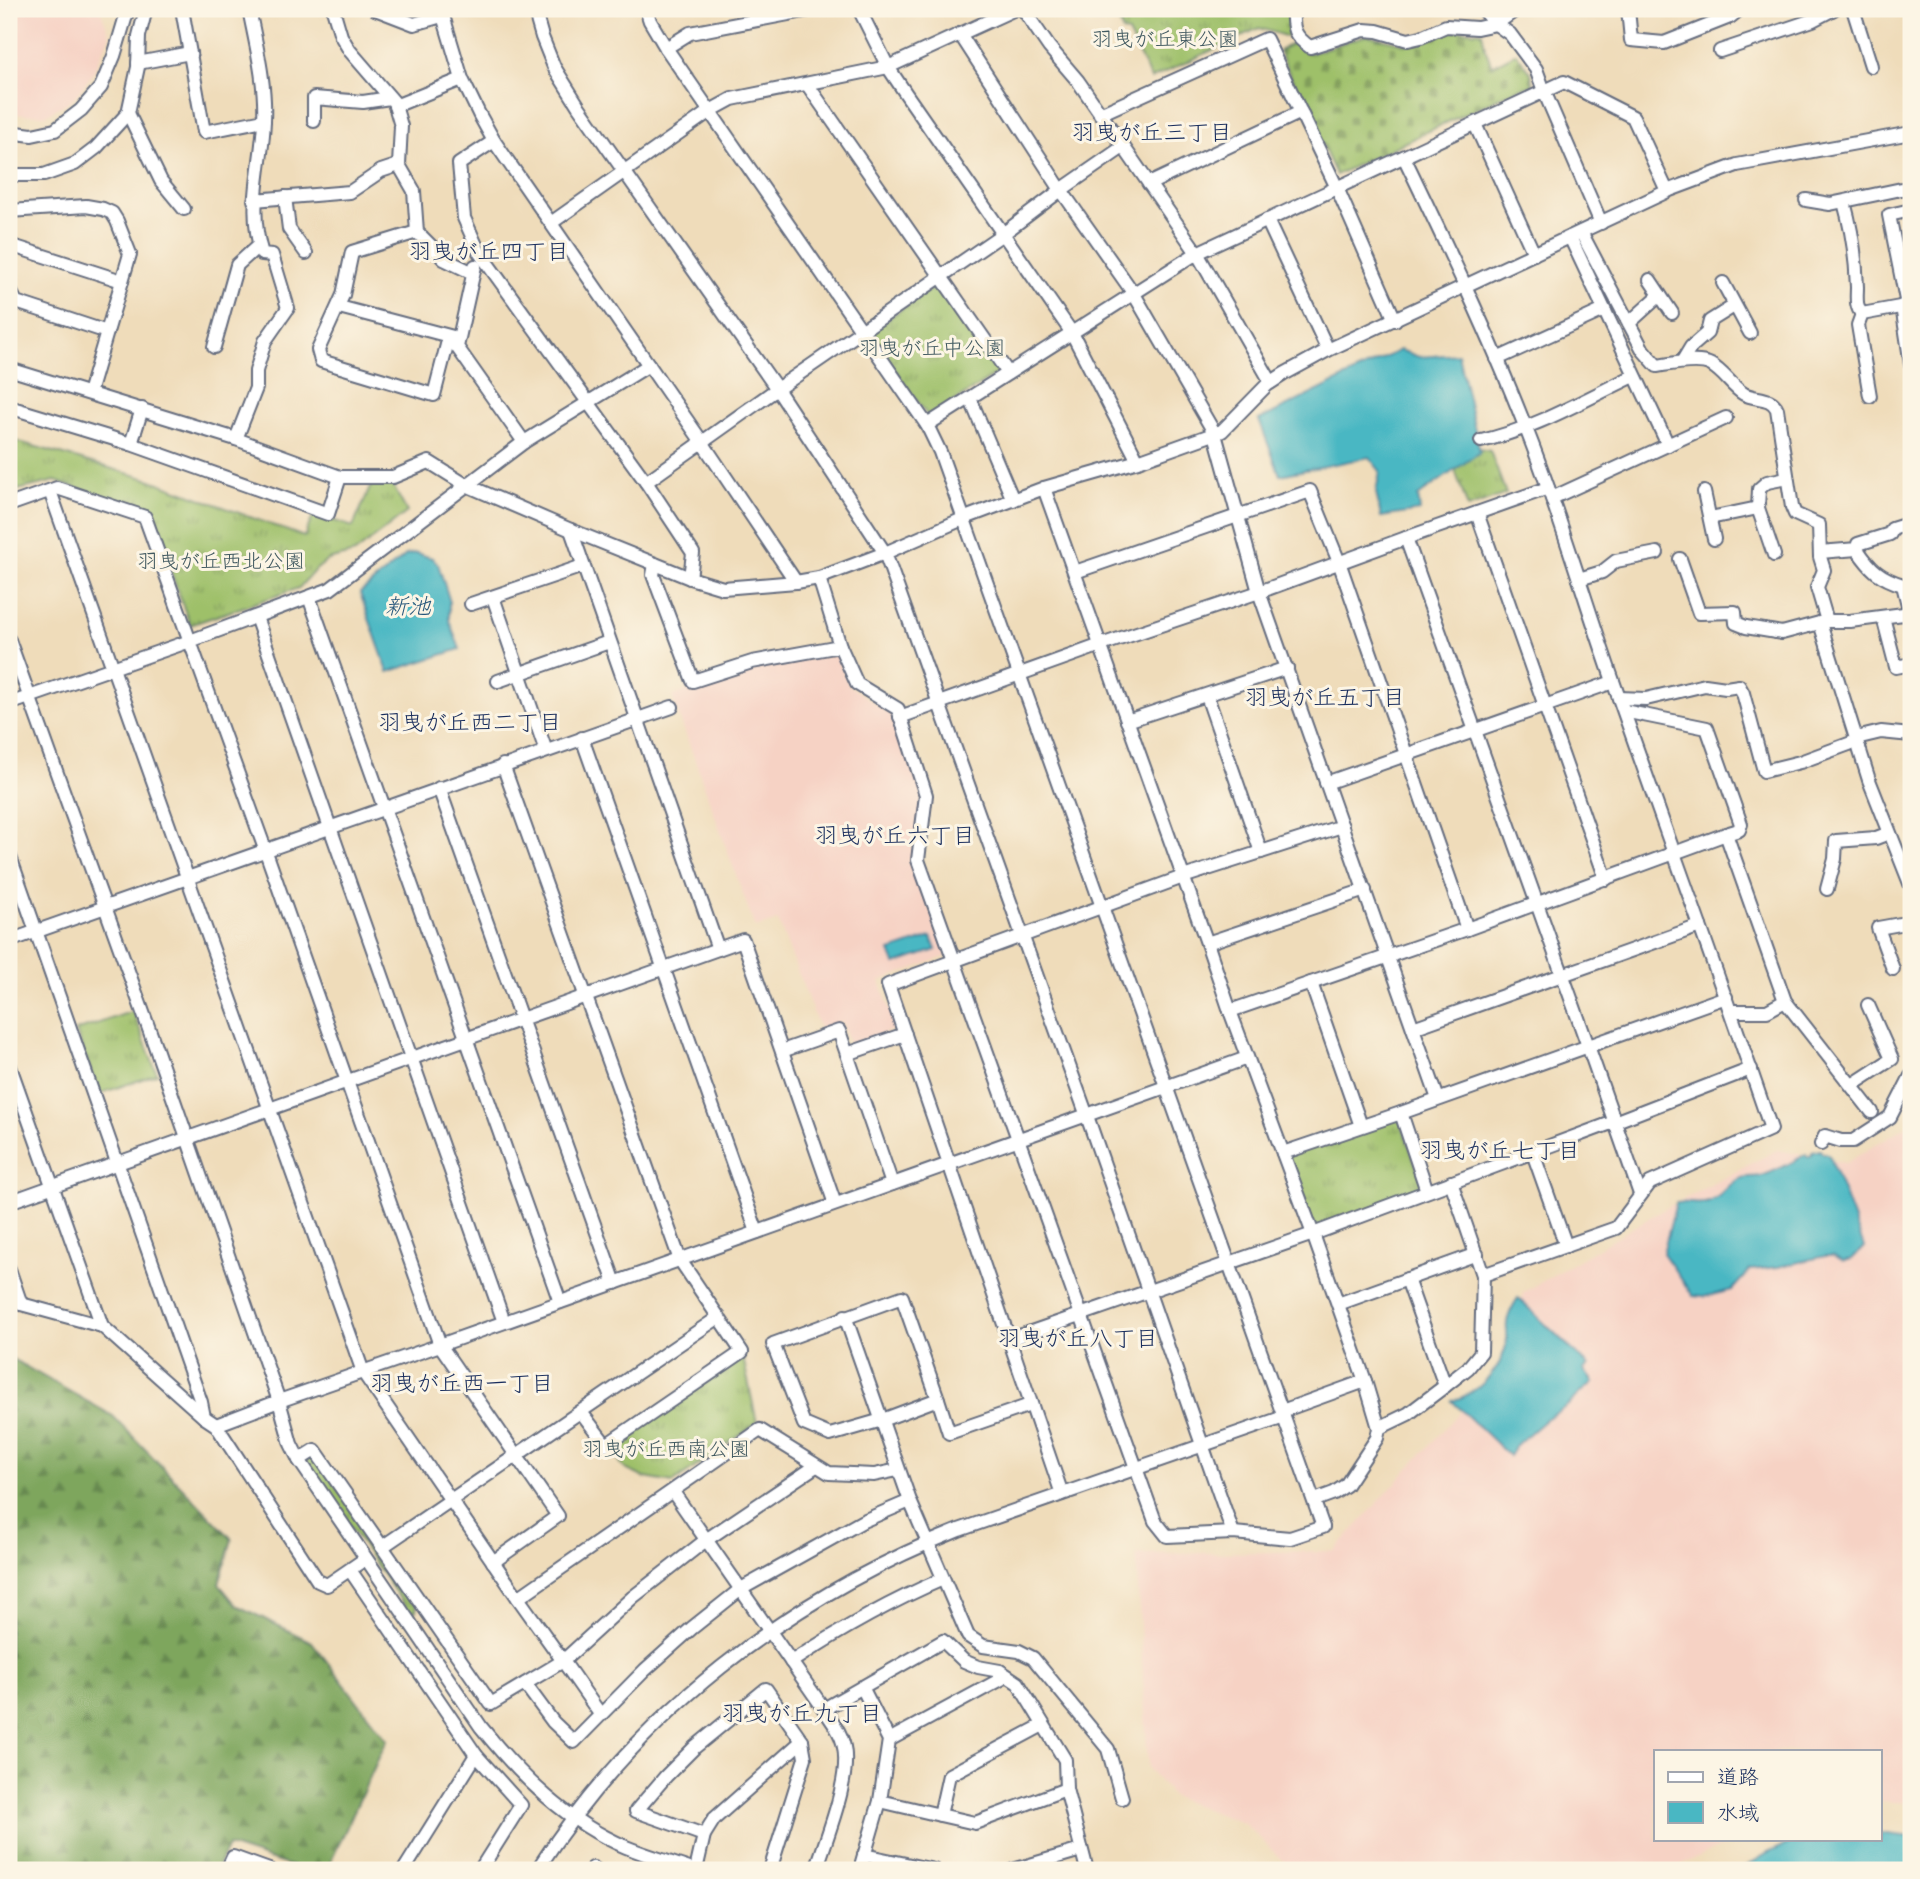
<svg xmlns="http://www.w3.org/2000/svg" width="1920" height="1879" viewBox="0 0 1920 1879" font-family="'Architects Daughter','Klee One',sans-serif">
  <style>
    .built { fill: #f6d2c4 }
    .grass { fill: url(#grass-tufts); stroke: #5c7864; stroke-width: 2 }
    .forest { fill: url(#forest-firs); stroke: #4c6a5e; stroke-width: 2 }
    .cemetery { fill: url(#cemetery-stones); stroke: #5c7864; stroke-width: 2 }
    .water { fill: #49b7c3; stroke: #327390; stroke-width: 2 }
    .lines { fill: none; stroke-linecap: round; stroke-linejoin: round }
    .minor-casing { stroke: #656c7e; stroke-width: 16 }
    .minor { stroke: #fff; stroke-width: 12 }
    .labels { text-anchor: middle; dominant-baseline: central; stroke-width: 6; stroke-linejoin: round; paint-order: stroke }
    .park-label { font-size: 21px; fill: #425a61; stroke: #fcf5e5 }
    .neighbourhood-label { font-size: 23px; fill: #1b2f5e; stroke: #fcf5e5 }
    .water-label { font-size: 23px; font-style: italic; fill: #29587c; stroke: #fcf5e5 }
  </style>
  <defs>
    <pattern id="grass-tufts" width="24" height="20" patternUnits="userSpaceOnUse" patternTransform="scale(1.75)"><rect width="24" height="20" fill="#9ec069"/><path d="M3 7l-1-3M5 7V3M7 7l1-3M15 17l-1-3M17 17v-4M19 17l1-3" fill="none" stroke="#809c5a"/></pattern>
    <pattern id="forest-firs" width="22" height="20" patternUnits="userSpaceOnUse" patternTransform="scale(1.75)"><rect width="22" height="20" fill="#7ea65d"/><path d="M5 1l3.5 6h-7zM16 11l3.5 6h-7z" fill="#668850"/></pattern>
    <pattern id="cemetery-stones" width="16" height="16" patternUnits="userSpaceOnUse" patternTransform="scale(1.75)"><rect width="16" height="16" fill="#9ec069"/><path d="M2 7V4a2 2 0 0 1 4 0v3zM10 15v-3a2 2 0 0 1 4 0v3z" fill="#809c5a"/></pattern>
  </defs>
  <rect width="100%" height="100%" fill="#fcf5e5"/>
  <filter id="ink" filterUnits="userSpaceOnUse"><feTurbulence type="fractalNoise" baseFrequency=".0143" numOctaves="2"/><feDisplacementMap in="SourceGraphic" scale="14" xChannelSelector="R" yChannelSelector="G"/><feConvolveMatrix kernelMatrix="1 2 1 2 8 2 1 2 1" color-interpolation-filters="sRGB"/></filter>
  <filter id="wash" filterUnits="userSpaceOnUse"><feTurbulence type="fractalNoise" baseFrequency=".00686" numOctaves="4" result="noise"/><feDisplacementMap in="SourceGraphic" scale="28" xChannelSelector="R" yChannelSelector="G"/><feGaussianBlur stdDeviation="1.57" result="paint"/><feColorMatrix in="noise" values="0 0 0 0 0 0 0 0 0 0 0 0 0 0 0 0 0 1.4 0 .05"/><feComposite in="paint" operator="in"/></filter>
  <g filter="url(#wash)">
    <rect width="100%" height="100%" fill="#efdcba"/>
    <g class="built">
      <polygon points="9,9 100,9 110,35 92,75 73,99 46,115 9,114"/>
      <polygon points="837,655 849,685 891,715 923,795 911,859 947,956 880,981 896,1029 850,1045 842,1022 820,1030 778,921 755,928 672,696 747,668"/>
      <polygon points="1911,1123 1911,1803 1880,1801 1880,1751 1656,1751 1656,1839 1740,1839 1669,1870 1292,1870 1245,1824 1173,1797 1148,1768 1136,1554 1334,1551 1503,1364 1523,1293 1659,1212 1777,1150 1846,1163"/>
    </g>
    <g class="grass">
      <polygon points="1114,9 1289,9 1288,37 1259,28 1151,79 1128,33 1123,32"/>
      <polygon points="939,283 1001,371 929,418 869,332"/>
      <polygon points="9,439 151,480 304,537 314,514 353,527 372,483 392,484 407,512 355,553 328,560 313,572 299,588 190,625 149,511 55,481 9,492"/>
      <polygon points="1479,449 1490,451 1506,494 1468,508 1455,470"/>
      <polygon points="133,1011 157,1074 99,1094 76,1031"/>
      <polygon points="1399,1116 1424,1189 1312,1231 1283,1153"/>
      <polygon points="743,1357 757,1423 673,1483 645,1478 625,1469 610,1448"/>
      <polygon points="315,1456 417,1605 416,1611 409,1612 306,1463 309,1457"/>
    </g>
    <polygon class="forest" points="9,1357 113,1416 232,1539 219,1584 236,1605 312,1642 387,1740 327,1870 303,1870 228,1846 216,1870 9,1870"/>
    <polygon class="cemetery" points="1447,29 1482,32 1485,48 1492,66 1516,53 1531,73 1533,85 1513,91 1336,175 1279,51 1293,43 1311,53 1367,35 1406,44"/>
    <g class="water">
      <polygon points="1400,350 1419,357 1458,354 1480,452 1418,496 1420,511 1381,517 1376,492 1380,471 1369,457 1280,475 1259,420"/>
      <polygon points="416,553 432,558 438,564 449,599 449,620 460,649 388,672 360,593 406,555"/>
      <polygon points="931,937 936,950 895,964 890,951"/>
      <path d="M1820,1150L1822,1153H1826L1830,1157L1864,1247L1852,1259L1843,1261L1833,1256H1825L1778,1267L1750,1270L1732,1290L1703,1297L1693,1296L1663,1253L1676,1203C1687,1201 1699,1206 1709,1202C1721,1198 1728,1184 1739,1179C1746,1175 1754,1178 1761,1176C1777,1171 1791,1163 1806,1154L1807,1157L1812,1155V1152Z"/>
      <path d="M1518,1298L1589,1366L1584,1370L1593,1382L1567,1406L1546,1419L1516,1445L1509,1456L1452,1401C1479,1393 1504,1368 1507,1339C1508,1332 1505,1324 1508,1318C1510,1311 1514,1304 1518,1298Z"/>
      <polygon points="1880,1833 1911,1837 1911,1870 1740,1870 1768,1853 1799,1839 1880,1839"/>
    </g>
  </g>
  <g filter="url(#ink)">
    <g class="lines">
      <defs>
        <g id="minor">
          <polyline points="182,9 204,132 264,120"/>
          <polyline points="333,9 341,36 350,51 394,102 401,126 399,165 414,191 417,232 444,259 473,273"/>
          <polyline points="375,9 414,24 442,16"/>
          <polyline points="441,9 462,79 479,114 494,141 702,442 796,582"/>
          <polyline points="534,9 542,37 554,67 579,107 777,389 885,553 1087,1116 1233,1533"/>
          <polyline points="646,9 650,21 666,48 927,425 940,452 1323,1527 1290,1538 1233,1533 1167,1536 1155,1521 918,860 926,795 898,709 857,684 840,646 819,578"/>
          <polyline points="859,9 888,67 906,94 1072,333 1138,461"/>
          <polyline points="1023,9 1049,47 1078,81 1197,253 1271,382"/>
          <path d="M1293,9C1292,29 1294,36 1310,47L1364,30L1377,31L1408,40L1421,37L1446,26L1477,28L1496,24L1483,9"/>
          <polyline points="1517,9 1496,24 1510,34 1536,69 1544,91 1601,223"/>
          <polyline points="1628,9 1631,40 1664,43 1730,17 1740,9"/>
          <polyline points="1853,9 1871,66"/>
          <polyline points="960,34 1061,190 1134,294 1215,434 1259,592 1438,1099"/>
          <polyline points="666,48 690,33 815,9"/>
          <polyline points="1720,51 1813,20 1834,9"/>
          <polyline points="138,63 190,53"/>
          <polyline points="807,84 1008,373"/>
          <polyline points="395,106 462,79"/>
          <polyline points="128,113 161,181 184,209"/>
          <polyline points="1100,114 1266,39 1337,188 1395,320"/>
          <polyline points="314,121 314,98 363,102 390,98"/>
          <polyline points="1475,124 1534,254"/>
          <polyline points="9,132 32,135 55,130 81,110 101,87 114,56 128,9"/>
          <polyline points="494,141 459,164 464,218 479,252 646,482 693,553 690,578"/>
          <polyline points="9,175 44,175 75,164 96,148 128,113 138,67 139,36 146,9"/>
          <polyline points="1149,184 1301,112"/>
          <polyline points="285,197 289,229 306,253"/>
          <polyline points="254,200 350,192 381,171 399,165"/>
          <polyline points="1806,200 1830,204 1911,187"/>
          <path d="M1844,202C1852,230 1856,257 1857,287C1857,297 1855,306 1862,314"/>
          <polyline points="9,211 86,206 103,209 112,213 117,221 130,254 89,393"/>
          <polyline points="1267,220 1328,350"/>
          <polyline points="551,223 710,111 732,99 888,67 1015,9"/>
          <polyline points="417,232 352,252 343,295 318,350 321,361 434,395 449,337"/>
          <path d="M1581,232L1643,350L1657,366C1671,364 1699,358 1711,365C1724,372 1732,387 1744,394C1756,400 1771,396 1777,409L1792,507L1795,514L1819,525L1820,557L1824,570L1817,587L1827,621L1782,633L1746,627L1736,623L1735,612L1699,613L1680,559"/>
          <polyline points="1570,237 1668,445"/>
          <polyline points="9,248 16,247 122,281"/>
          <polyline points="475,266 457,347 524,442"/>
          <polyline points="1650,280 1672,313"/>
          <polyline points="1723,283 1750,333"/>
          <polyline points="9,288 16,302 107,332"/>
          <polyline points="1907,305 1889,215 1911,210"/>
          <polyline points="1902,306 1911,365"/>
          <polyline points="339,307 457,338"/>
          <polyline points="1629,323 1660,295"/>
          <polyline points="214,347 237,265 259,245"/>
          <polyline points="1497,359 1604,310"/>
          <polyline points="1682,362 1691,347 1707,333 1710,321 1734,306"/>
          <polyline points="9,369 236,439 340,477 393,477 429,462 466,485 571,530 690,578 723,588 796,582 819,578 885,553 965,518 1044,488 1138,461 1222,431 1267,385 1284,374 1328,350 1670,190 1737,165 1911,133"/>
          <polyline points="1870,396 1858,325 1862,314 1911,305"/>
          <polyline points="970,398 1013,500"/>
          <polyline points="9,407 131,444 328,514 340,477"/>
          <polyline points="927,425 1197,253 1564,82 1633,117 1667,191"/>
          <path d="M236,439L256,388V371L265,341L288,308L272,255L262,254C247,207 262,168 264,121C266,83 256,45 249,9"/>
          <path d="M1481,441C1535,429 1585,399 1634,376"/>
          <polyline points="131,444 142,409"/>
          <polyline points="646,482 777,389 1004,233 1061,190 1123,147"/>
          <polyline points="1044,488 1207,943 1230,1011 1313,1234 1365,1381 1379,1428 1377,1438 1346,1485 1334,1493 1315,1500"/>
          <polyline points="50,491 363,1372 518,1598 563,1661 491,1704 315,1450 299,1460"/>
          <polyline points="1704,492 1714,539"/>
          <polyline points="1552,498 1726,418"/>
          <polyline points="9,505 57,488 145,517 265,849 440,1345 558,1516 493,1562"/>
          <polyline points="1477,513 1606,879"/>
          <polyline points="1710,518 1758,508"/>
          <polyline points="571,530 718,949"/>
          <polyline points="1406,538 1588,1046 1640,1194"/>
          <path d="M1857,549C1871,570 1880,578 1903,585L1910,613"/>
          <polyline points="1820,552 1857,549 1858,544 1890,534 1892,529 1911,523"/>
          <polyline points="1774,555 1758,508 1759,489 1767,482 1787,478"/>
          <polyline points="655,564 653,575 693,681 752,662 840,646"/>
          <polyline points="1075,572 1310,491 1339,562 1467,929"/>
          <polyline points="1579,579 1602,572 1616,561 1657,553"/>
          <polyline points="309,597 560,1302"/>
          <polyline points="493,597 546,751"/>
          <polyline points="471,604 583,566"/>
          <polyline points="256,617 504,1322"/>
          <polyline points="1883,617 1896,667 1911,664"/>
          <polyline points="1827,621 1850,621 1911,613"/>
          <polyline points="1820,623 1869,780 1911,886"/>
          <path d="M9,640L154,1043L279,1401L291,1444L299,1460L481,1727C521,1777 567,1822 626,1847C648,1856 670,1862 692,1870"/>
          <polyline points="498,681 609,642"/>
          <polyline points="1207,696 1261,852"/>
          <polyline points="1619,698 1646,699 1705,685 1726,688 1739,686 1743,693 1764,771 1800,762 1857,741"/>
          <polyline points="9,704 190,641 330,589 524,442 649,365"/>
          <polyline points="1624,711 1707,728 1741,824 1739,830 1726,834"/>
          <polyline points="900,717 1101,645 1259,592 1406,538 1548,488"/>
          <polyline points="1127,721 1287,668"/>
          <polyline points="582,738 757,1232"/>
          <polyline points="1856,738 1881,732 1911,735"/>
          <polyline points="503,765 680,1260 742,1352 606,1445 581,1412"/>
          <polyline points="1326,783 1613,682"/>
          <polyline points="439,788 615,1283"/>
          <polyline points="9,854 201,1402 204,1417"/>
          <polyline points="1827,889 1835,859 1836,841 1876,838 1889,833"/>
          <polyline points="9,941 672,707"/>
          <polyline points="1207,943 1365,890"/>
          <polyline points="1893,969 1878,928 1911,922"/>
          <polyline points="1311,983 1361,1126"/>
          <polyline points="1230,1011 1467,929 1726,834 1785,1001 1872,1112"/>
          <polyline points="1731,1011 1767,1011 1785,1001"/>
          <polyline points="1413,1028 1700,926"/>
          <polyline points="782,1051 839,1031 892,1184"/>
          <polyline points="847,1054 905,1034"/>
          <polyline points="9,1064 102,1326"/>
          <polyline points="1852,1085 1892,1059 1868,1005"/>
          <polyline points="1401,1113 1427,1191"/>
          <polyline points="1821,1144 1825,1136 1841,1141 1853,1141 1890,1117 1911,1076"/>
          <polyline points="1283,1153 1401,1113 1726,997"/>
          <polyline points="1533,1153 1566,1246"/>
          <polyline points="1451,1182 1483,1275"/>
          <polyline points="9,1202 743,940 835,1204"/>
          <polyline points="9,1269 21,1304"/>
          <polyline points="1407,1279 1445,1386"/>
          <polygon points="902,1297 938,1399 882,1420 830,1435 804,1424 773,1344"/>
          <polyline points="9,1298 21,1304 102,1326 204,1417 216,1425 318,1581 327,1585 365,1559"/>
          <polyline points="1338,1304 1477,1254"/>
          <polyline points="845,1316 910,1501 968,1636 983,1646 1019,1651 1033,1658 1108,1749 1122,1798"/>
          <polyline points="1008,1340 1313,1234 1614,1122 1751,1069"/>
          <polyline points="938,1399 949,1433 1030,1405"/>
          <polyline points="1282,1411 1365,1381"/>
          <polyline points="216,1425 279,1401 440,1345 1247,1058"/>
          <path d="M1379,1428L1408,1414L1445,1386L1468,1368L1481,1352L1483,1275L1616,1228L1650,1183L1771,1129C1720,979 1665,830 1613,681C1583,596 1559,510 1525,426C1489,334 1447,246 1404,157"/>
          <path d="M673,1492L824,1709C831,1720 840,1730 843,1743C853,1775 826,1838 816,1870"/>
          <polyline points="1062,1494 888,985 1183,877 1342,826"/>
          <polyline points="382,1547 719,1317"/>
          <polyline points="350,1570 476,1755 521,1805 480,1870"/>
          <polyline points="518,1598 760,1430 829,1473 874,1475 898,1470"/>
          <path d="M791,1662C840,1630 889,1602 943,1579"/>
          <polyline points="525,1684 553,1722 574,1742 645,1670 692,1628 741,1589 863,1521 910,1501"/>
          <polyline points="824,1709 943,1641 964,1661 978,1667 1000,1671 1018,1683 1065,1760 1066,1789 1087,1870"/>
          <polyline points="600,1714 563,1661 633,1597 706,1540 816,1466"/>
          <polyline points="889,1740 1007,1676"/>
          <polyline points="880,1801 940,1815 949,1775 1043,1725"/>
          <polyline points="940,1815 975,1823 1066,1789"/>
          <polyline points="704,1835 636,1811 666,1776 695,1747 766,1689 802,1741"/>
          <polyline points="864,1855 934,1870"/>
          <polyline points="227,1870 233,1857 269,1870"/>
          <polyline points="404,1870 476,1755"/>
          <path d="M537,1870C637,1714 788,1598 959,1530L1284,1417"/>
          <polyline points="591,1870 593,1868 596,1870"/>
          <polyline points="696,1870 704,1835 714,1819 802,1741 805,1758 770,1870"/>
          <polyline points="860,1870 880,1801 889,1740 862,1687"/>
          <polyline points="1013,1870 1081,1850"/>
        </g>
      </defs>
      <use href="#minor" class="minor-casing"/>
      <use href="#minor" class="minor"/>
    </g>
  </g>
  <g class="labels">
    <g class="park-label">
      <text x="1165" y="39">羽曳が丘東公園</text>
      <text x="932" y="348">羽曳が丘中公園</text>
      <text x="221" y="561">羽曳が丘西北公園</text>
      <text x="666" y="1449">羽曳が丘西南公園</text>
    </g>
    <g class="neighbourhood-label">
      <text x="1152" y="133">羽曳が丘三丁目</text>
      <text x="489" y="252">羽曳が丘四丁目</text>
      <text x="1325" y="698">羽曳が丘五丁目</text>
      <text x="470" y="723">羽曳が丘西二丁目</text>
      <text x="895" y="836">羽曳が丘六丁目</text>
      <text x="1500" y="1151">羽曳が丘七丁目</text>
      <text x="1078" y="1339">羽曳が丘八丁目</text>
      <text x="462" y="1384">羽曳が丘西一丁目</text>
      <text x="802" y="1714">羽曳が丘九丁目</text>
    </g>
    <g class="water-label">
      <text x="408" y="607">新池</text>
    </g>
  </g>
  <rect width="1920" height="1879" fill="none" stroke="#fcf5e5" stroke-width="35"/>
  <rect x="1654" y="1750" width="228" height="91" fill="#fcf5e5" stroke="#a2a6af" stroke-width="2"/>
  <rect x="1668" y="1772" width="35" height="10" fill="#ffffff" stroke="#a2a6af" stroke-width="2"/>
  <text x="1717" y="1784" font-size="21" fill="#1b2f5e">道路</text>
  <rect x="1668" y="1802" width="35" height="21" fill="#49b7c3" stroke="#a2a6af" stroke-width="2"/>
  <text x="1717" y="1820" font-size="21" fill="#1b2f5e">水域</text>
</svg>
